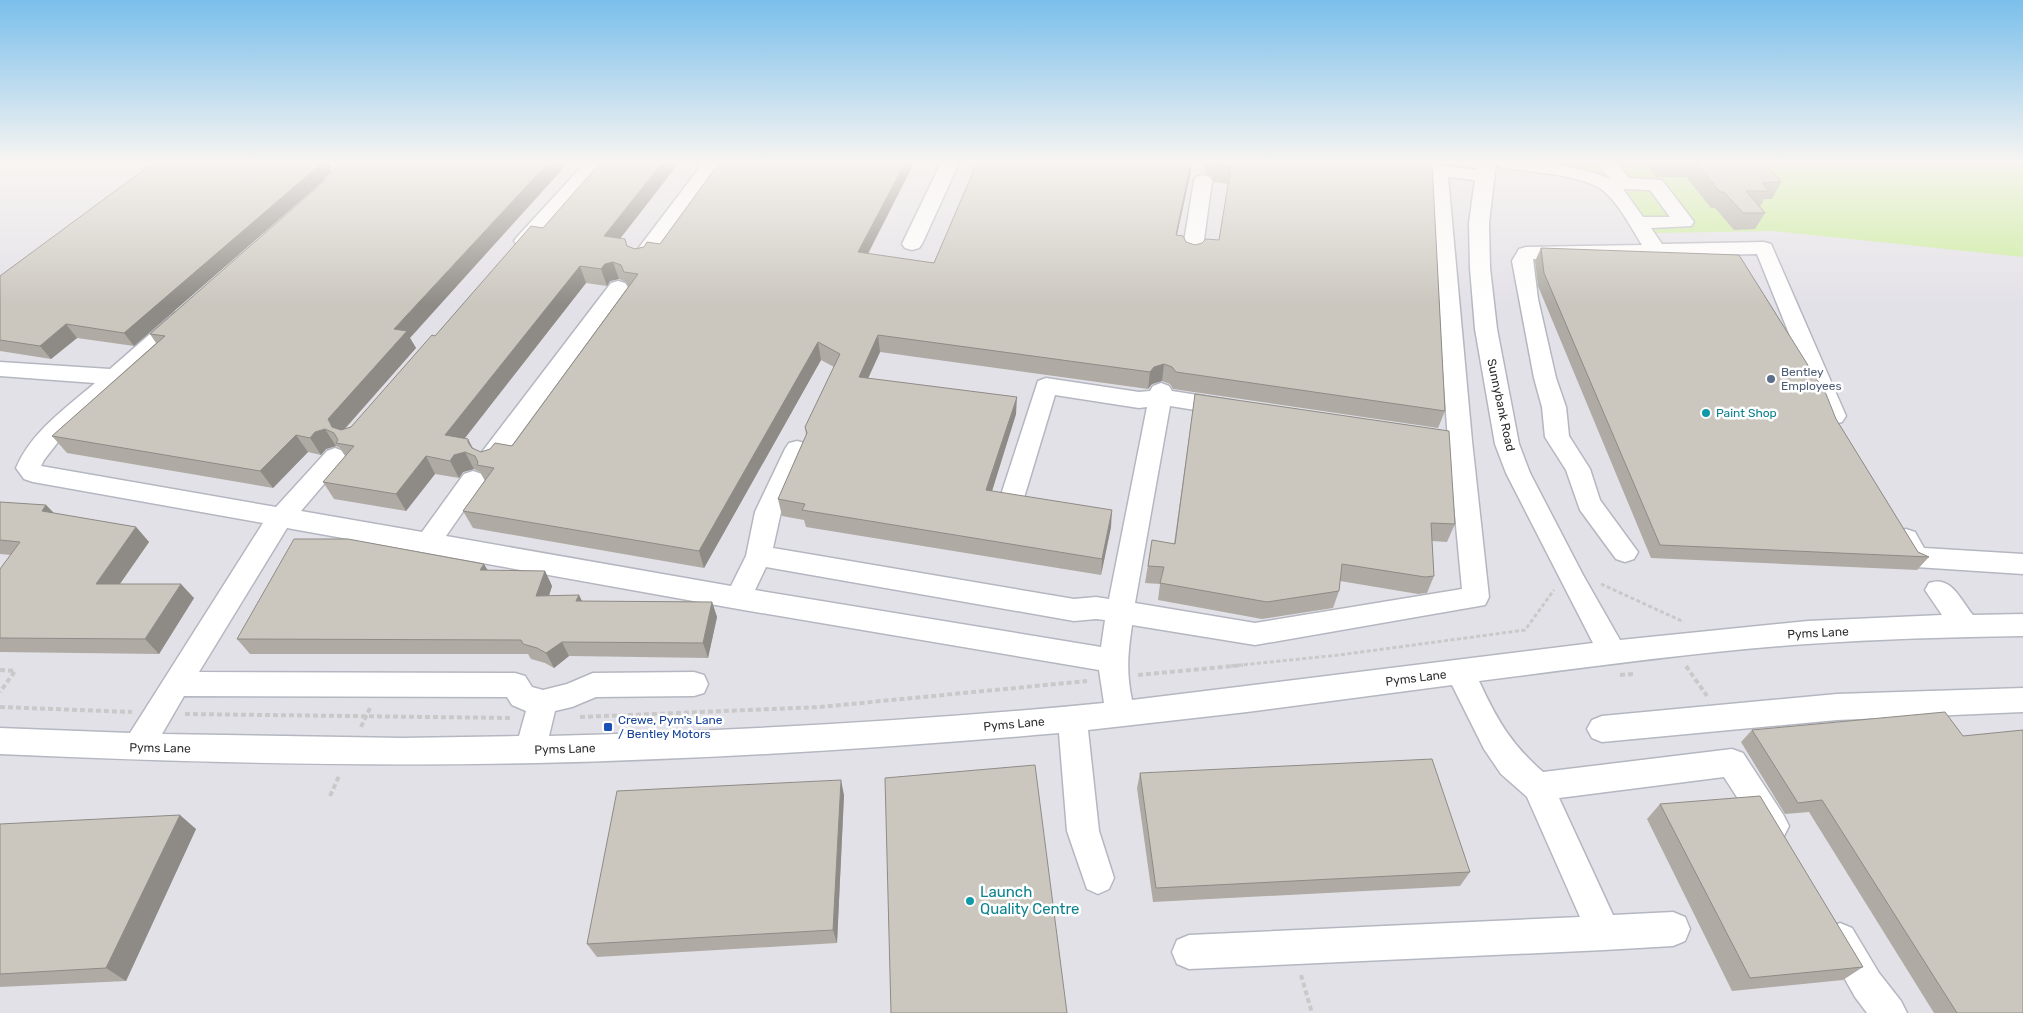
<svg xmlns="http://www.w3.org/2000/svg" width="2023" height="1013" viewBox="0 0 2023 1013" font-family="Rubik,sans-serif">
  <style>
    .industrial { fill: #e3e1e8 }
    .pitch { fill: #c9ec9a }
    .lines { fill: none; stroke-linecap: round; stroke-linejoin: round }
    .minor-casing { stroke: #b4b7c1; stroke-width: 3 }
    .path-far1 { stroke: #c9c9c9; stroke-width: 3; stroke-dasharray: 4 2.5; stroke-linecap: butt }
    .path { stroke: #c9c9c9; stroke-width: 4; stroke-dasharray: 5 3; stroke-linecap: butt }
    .minor { fill: #fff; fill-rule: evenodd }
    .wall { fill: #afaba4; fill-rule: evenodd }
    .shaded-wall { fill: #8e8b86 }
    .building { fill: #cbc7bf; stroke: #8e8b86; fill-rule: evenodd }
    .service-dot { fill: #5c6f8a; stroke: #fff; stroke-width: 2 }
    .culture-dot { fill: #0f9aa8; stroke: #fff; stroke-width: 2 }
    .transit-dot { fill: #1a4fb4; stroke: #fff; stroke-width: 2 }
    .labels { text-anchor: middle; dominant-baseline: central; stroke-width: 5; stroke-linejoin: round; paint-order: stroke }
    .service-label { font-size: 12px; fill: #4e5e75; stroke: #fff; text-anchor: start }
    .street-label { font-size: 12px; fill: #2e2e2e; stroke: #fff }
    .culture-label { font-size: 12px; fill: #0d838f; stroke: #fff; text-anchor: start }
    .transit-label { font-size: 12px; fill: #164399; stroke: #fff; text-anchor: start }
    .near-culture-label { font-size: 15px; fill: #0d838f; stroke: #fff; text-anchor: start }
  </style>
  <rect width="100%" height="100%" fill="#efe9e1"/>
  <rect class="industrial" x="0" y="163" width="2023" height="850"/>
  <polygon class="pitch" points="1555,163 2023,163 2023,257 1774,231 1652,233 1606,178 1587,169"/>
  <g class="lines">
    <defs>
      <g id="minor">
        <polygon points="585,163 604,163 531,245 524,247 517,245 514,241 517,237"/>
        <polygon points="703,163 721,163 648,262 641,264 634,262 631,258 634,254"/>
        <polygon points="941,163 959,163 922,244 919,248 912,250 905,248 902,244"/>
        <path d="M1363,163H1420L1477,170L1478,163H1496L1489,223L1490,268L1497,329L1519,444L1530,473L1583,575L1620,640L1808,621L1942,615L1925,590L1929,583C1951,575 1960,599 1973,615L2023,614V636C1951,637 1879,639 1807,644C1697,652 1588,667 1479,681C1497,720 1511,744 1543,772L1732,749L1743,753L1784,816L1789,826L1784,836L1773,841L1762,836L1724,777L1559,798L1613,915L1673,912L1685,917L1690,929L1685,941L1673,946L1604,950L1189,969L1177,964L1172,952L1177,940L1189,935L1580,917L1527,797L1501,774L1484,749L1452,685L1247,712L1088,730L1099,831L1114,878L1109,889L1098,894L1087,889L1067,831L1059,733C885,748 712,759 537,763C358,767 179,762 0,754V728L130,733L263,523L33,482L24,479L16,468C31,432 66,408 95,383L0,376V362L110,369L174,313L181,311L188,313L192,318L188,323L58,442L44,460L41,466L276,507L327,451L335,448L343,451L347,457L301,511L422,532L464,474L473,471L482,474L485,480L446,536L731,586L746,556L755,512L785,449L789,443L797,441L805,443L809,449L781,512L773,548L1074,599L1096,597L1109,599L1147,407L1139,408L1055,395L1023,501L1020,508L1011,510L1002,508L999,501L1038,381L1046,378L1139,392L1150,391L1153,386L1161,383L1169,386L1172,391L1235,401L1239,407L1235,413L1227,415L1170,406L1135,603L1255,623L1462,589L1448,441L1429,175L1372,168L1366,167ZM1448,177L1475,180L1469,223L1470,268L1475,329L1495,444L1506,473L1593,643L1132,700C1126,672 1128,653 1132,625L1255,645L1485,605L1489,597L1472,441ZM287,528L738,609L1099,670L1104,703C919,721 734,731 549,736L555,711L572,707L596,697L694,696L704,693L708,684L704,675L694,672L593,673L567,684L543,690L532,687L525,676L515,673L199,672ZM766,567L1074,621L1096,619L1105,620L1101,647L755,590ZM184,696L507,697L512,705L526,711L519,736L402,738L162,734Z"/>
        <path d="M1497,163C1534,163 1575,163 1610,179L1597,163H1616L1629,178L1662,180L1694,222L1691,226L1651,228L1662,244L1764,242L1771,244L1846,416L1842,422L1834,424L1826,422L1822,416L1757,254L1533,259L1538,299L1556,378L1566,407L1569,436L1590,469L1600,500L1638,552L1634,559L1625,562L1616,559L1580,510L1566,470L1545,437L1542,407L1534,378L1512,261L1519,249L1526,247L1642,245C1632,229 1617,200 1601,189C1581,175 1531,172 1506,168L1500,167ZM1623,189L1650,190L1670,217H1643Z"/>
        <polygon points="1203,175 1210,177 1212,181 1202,254 1199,258 1192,260 1185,258 1182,254 1194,181 1196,177"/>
        <polygon points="618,281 625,283 628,287 498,464 490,467 482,464 478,458 482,452 611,283"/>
        <polygon points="1906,529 1915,532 1924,548 2023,554 2023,574 1916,567 1907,564 1893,539 1897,532"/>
        <polygon points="2023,688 2023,712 1837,720 1602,742 1592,738 1587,729 1592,720 1602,716 1837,694"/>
        <polygon points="1840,923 1852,928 1879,973 1901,1001 1907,1013 1867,1013 1855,997 1823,940 1828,928"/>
      </g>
    </defs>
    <use href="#minor" class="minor-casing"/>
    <g class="path-far1">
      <polyline points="1601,584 1684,622"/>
      <polyline points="1231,666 1339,655 1525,630 1554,590"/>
    </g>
    <g class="path">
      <polyline points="1686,666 1707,696"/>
      <polyline points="0,670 15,671 0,692"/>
      <polyline points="1138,675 1243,665"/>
      <polyline points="1620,675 1633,674"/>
      <polyline points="0,707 132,712"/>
      <polyline points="185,714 512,718"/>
      <polyline points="580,717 820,707 1087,681"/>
      <polyline points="361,727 370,708"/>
      <polyline points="330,796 340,774"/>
      <polyline points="1301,975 1312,1013"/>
    </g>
    <use href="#minor" class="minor"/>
  </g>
  <g class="wall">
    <path d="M914,163L868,254L934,263L1191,171L1177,235L1186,242L1195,245L1219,240L1228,184L1214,182L1212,176L1204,173L1206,163H1432L1445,411L1438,428L1173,389L1170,384L1162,381L1152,384L1148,389L880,352L868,378L1016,414L992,491L1111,527L1101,575L806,527L804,520L782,516L778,499L806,435L805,427L834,367L821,360L704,568L473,528L463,511L485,481L480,472L474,469L463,472L459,478L435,474L406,511L334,499L323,482L345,456L340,448L336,446L326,449L321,455L308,452L273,488L67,453L52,436L156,343L150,334L410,338L416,348L345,429L351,427L435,336L620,239L627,246L635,249L660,244ZM619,279L626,282L628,287L512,446L481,452L473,449L465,438L586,283L607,286L610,281Z"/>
    <polygon points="1645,163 1764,163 1781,182 1772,199 1764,199 1760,207 1765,213 1755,229 1734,230 1715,208 1711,208 1686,177 1656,177"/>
    <polygon points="332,171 322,182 134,346 77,338 51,359 0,351 0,276"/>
    <polygon points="1541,248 1836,419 1918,552 1929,557 1917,570 1651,558 1538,286 1535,261"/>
    <polygon points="1195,394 1455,524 1447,542 1432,541 1434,576 1427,593 1418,594 1340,581 1339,591 1333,608 1262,619 1158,600 1160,584 1145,583 1152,540 1174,544"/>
    <polygon points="0,502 46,505 53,513 136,527 149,542 120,584 194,598 159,654 0,652 0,569 11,555 0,554"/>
    <polygon points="488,570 545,571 552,586 549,596 579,595 582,601 712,602 717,617 708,658 569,656 554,668 545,663 531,659 528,654 250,654 237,639"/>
    <polygon points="1752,730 1963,736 2023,1013 1934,1013 1809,812 1785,814 1741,742"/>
    <polygon points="1140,773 1470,872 1460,886 1153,902 1137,788"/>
    <polygon points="844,795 837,943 597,957 587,944"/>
    <polygon points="1660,804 1863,967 1843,980 1732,991 1647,819"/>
    <polygon points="0,824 196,829 126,981 0,987"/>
  </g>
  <g class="shaded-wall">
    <polygon points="315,163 328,163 332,171 322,182 134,346 124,333"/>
    <polygon points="548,163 568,163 410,338 416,348 338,436 332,427 328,419 394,329"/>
    <polygon points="662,163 679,163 609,253 604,236"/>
    <polygon points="905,163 914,163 860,269 858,252"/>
    <polygon points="1191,163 1192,163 1191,171 1173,252 1176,235"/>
    <polygon points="613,262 619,279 610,281 607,286 601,269 605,264"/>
    <polygon points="580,266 586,283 454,452 445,435"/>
    <polygon points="66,324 77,338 51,359 40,346"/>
    <polygon points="878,335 880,352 861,394 859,377"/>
    <polygon points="818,342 821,360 704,568 699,551"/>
    <polygon points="1164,364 1162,381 1152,384 1148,389 1150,372 1154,367"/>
    <polygon points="1017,397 1016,414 987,507 986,490"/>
    <polygon points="325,429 336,446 326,449 321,455 310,438 315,432"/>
    <polygon points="296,435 308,452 273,488 260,471"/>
    <polygon points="468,439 477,456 468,442"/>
    <polygon points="465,452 474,469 463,472 459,478 450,461 454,455"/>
    <polygon points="426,456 435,474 406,511 396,494"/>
    <polygon points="46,505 61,520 42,511"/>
    <polygon points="1112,510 1111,527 1101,575 1102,559"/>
    <polygon points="136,527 149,542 110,598 96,584"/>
    <polygon points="484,564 493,579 480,570"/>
    <polygon points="545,571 552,586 544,611 536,596"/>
    <polygon points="181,584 194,598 159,654 145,639"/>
    <polygon points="579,595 586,610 576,601"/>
    <polygon points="712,602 717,617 708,658 703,643"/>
    <polygon points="562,642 569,656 554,668 546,653"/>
    <polygon points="841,780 844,795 837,943 833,930"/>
    <polygon points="180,815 196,829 126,981 106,968"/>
  </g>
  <g class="building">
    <polygon points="153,163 320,163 315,169 124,333 66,324 40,346 0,340 0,276"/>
    <path d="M340,163H548L394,329L407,331L328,419L332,427L341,430L351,427L432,335L435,336L531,226L543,228L600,163H662L604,236L625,239L627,246L635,249L644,247L647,242L660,244L719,163H905L858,252L934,263L977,163H1191L1176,235L1183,236L1186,242L1195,245L1202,243L1206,239L1219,240L1231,167L1216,165L1215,163H1432L1445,411L1176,372L1172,367L1164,364L1154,367L1150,372L878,335L859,377L1017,397L986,490L1112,510L1102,559L802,510L805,504L778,499L807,433L805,427L840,354L818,342L699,551L463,511L494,468L477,465L478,462L475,456L465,452L454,455L450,461L426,456L396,494L323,482L354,446L336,443L338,440L334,433L325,429L315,432L310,438L296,435L260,471L52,436L165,336L150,334L330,176ZM613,262L621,265L624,272L638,274L512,446L495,443L490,449L481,452L472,448L468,442V439L445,435L580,266L601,269L605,264Z"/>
    <polygon points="1696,163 1764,163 1781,182 1762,183 1769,191 1746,191 1765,213 1743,213 1724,192 1720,192"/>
    <polygon points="1541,248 1739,255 1826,394 1836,419 1918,552 1929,557 1660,545 1544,273"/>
    <polygon points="1195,394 1449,431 1455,524 1431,523 1434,576 1425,577 1342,564 1339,591 1267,602 1160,583 1164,567 1148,566 1152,540 1175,544"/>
    <polygon points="0,502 46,505 42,511 136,527 96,584 181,584 145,639 0,638 0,569 20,542 0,540"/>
    <polygon points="294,539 348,539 484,564 480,570 545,571 536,596 579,595 576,601 712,602 703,643 562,642 546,653 537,648 523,644 521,640 237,639"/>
    <polygon points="1945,712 1963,736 2023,730 2023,1013 1957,1013 1822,800 1798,803 1752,730"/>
    <polygon points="1432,759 1470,872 1156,888 1140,773"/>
    <polygon points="1035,765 1067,1013 891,1013 885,778"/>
    <polygon points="841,780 833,930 587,944 617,791"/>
    <polygon points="1760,796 1863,967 1750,978 1660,804"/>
    <polygon points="180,815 106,968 0,974 0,824"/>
  </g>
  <linearGradient id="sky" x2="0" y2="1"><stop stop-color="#7abfeb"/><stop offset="0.53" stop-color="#f8f5f2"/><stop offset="1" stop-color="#f8f5f2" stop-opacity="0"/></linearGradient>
  <rect width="2023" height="305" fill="url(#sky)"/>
  <circle class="service-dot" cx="1771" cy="379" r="5"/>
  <g class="culture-dot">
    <circle cx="1706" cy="413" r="5"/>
    <circle cx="970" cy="901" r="5"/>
  </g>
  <rect class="transit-dot" x="603" y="722" width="10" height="10" rx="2.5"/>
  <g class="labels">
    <g class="service-label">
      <text x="1781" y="372">Bentley<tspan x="1781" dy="14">Employees</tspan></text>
    </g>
    <g class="street-label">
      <text transform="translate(1501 405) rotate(78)">Sunnybank Road</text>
      <text transform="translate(1818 633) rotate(-3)">Pyms Lane</text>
      <text transform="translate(1416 678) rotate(-7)">Pyms Lane</text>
      <text transform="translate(1014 724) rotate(-5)">Pyms Lane</text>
      <text transform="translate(160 748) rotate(1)">Pyms Lane</text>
      <text transform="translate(565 749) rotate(-2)">Pyms Lane</text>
    </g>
    <g class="culture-label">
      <text x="1716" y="413">Paint Shop</text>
    </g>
    <g class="transit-label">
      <text x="618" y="720">Crewe, Pym's Lane<tspan x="618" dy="14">/ Bentley Motors</tspan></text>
    </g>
    <g class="near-culture-label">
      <text x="980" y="892">Launch<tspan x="980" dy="17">Quality Centre</tspan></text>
    </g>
  </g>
</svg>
